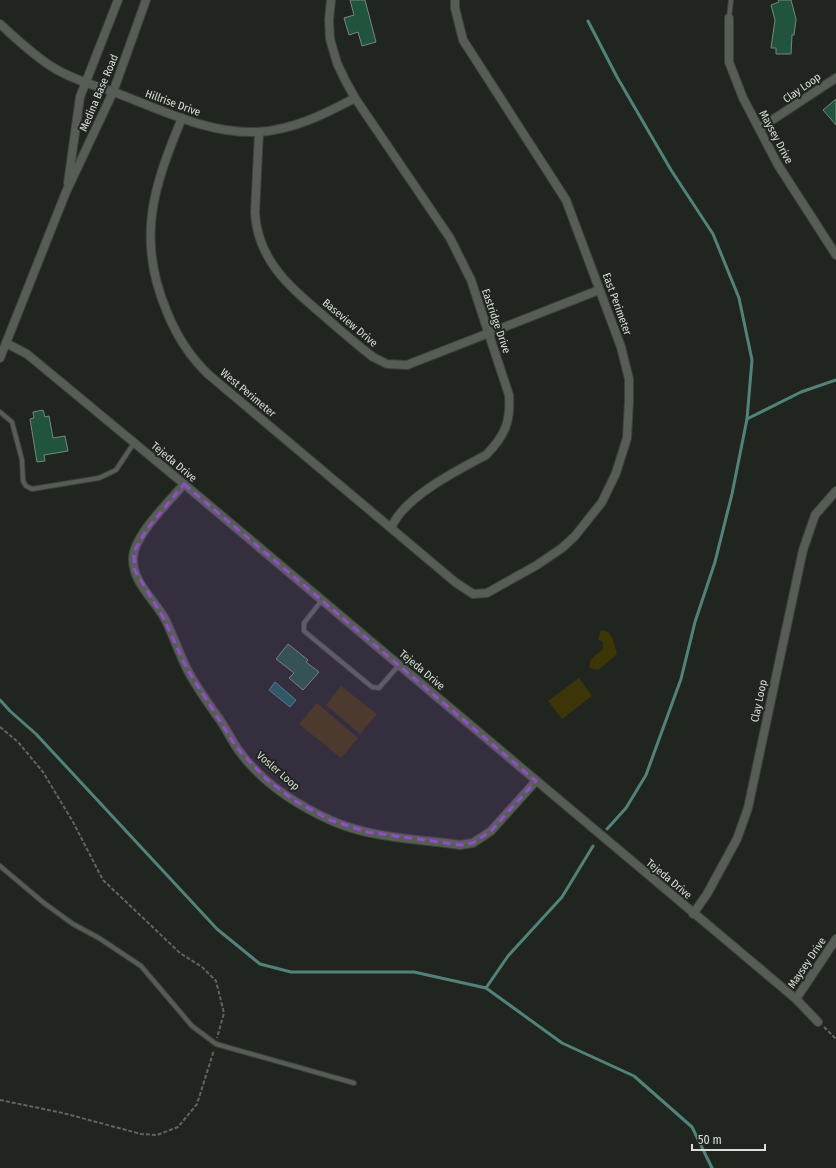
<svg xmlns="http://www.w3.org/2000/svg" width="836" height="1168" viewBox="0 0 836 1168" font-family="'Fira Sans Condensed',sans-serif">
  <style>
    .green { fill: #3b3508 }
    .water { fill: #185c53; stroke: #52837b }
    .lines { fill: none; stroke-linecap: round; stroke-linejoin: round }
    .stream { stroke: #52837b; stroke-width: 3 }
    .building { fill: #20543c; stroke: #7a867f }
    .service-casing { stroke: #3c413b; stroke-width: 6 }
    .minor-casing { stroke: #3c413b; stroke-width: 10 }
    .path { stroke: #60655f; stroke-width: 2; stroke-dasharray: 4 2; stroke-linecap: butt }
    .service { stroke: #555d54; stroke-width: 4 }
    .minor { stroke: #555d54; stroke-width: 8 }
    .marked { fill: #8e50c4; fill-opacity: 0.2; stroke: #8e50c4; stroke-width: 3; stroke-dasharray: 8 5; stroke-linejoin: round }
    .labels { text-anchor: middle; dominant-baseline: central; stroke-width: 4; stroke-linejoin: round; paint-order: stroke }
    .street-label { font-size: 11px; fill: #d9ded8; stroke: #20261f }
  </style>
  <rect width="100%" height="100%" fill="#20261f"/>
  <g class="green">
    <path d="M601,630L608,632L613,639L617,654L598,670L590,668C587,659 597,655 603,649V642L598,639Z"/>
    <polygon points="579,678 592,696 562,719 548,701"/>
    <polygon points="341,686 377,714 360,734 326,705"/>
    <polygon points="317,703 358,738 341,758 299,724"/>
  </g>
  <polygon class="water" points="275,682 296,700 290,707 269,690"/>
  <g class="lines">
    <g class="stream">
      <polyline points="588,21 617,77 671,170 713,234 739,298 752,360 747,419 732,494 715,562 695,622 681,679 646,775 626,808 607,829"/>
      <polyline points="747,419 801,392 836,380"/>
      <polyline points="0,700 10,711 36,734 217,929 260,964 291,972 414,972 486,988 562,1043 634,1076 692,1127 712,1168"/>
      <polyline points="486,988 508,956 562,897 593,846"/>
    </g>
  </g>
  <g class="building">
    <polygon points="350,0 365,0 376,42 362,46 358,32 349,35 344,18 354,15"/>
    <polygon points="778,0 791,0 796,19 794,35 792,35 791,54 776,54 776,48 771,48 775,20 771,5 779,2"/>
    <polygon points="836,99 836,125 823,110"/>
    <polygon points="43,410 45,417 49,416 53,438 65,436 68,451 44,455 45,461 37,462 30,419 34,418 33,412"/>
    <polygon points="288,644 308,660 306,662 319,672 303,690 289,678 294,673 276,659"/>
  </g>
  <g class="lines">
    <defs>
      <g id="service">
        <polyline points="729,18 731,0"/>
        <polyline points="0,412 12,422 22,460 23,481 26,486 32,489 99,478 116,470 134,443"/>
        <polyline points="322,600 304,623 304,631 372,687 379,688 399,665"/>
        <polyline points="0,866 44,903 73,924 99,938 141,966 192,1026 216,1044 354,1083"/>
      </g>
      <g id="minor">
        <path d="M331,0L329,20L330,39L337,63L345,80L355,98L450,238L471,280L509,395C511,421 505,436 486,455C456,471 404,497 391,528"/>
        <polyline points="729,18 729,62 743,98 778,165 836,255"/>
        <path d="M0,24C18,40 34,56 54,68C73,80 97,86 119,94C164,111 209,134 258,132C293,130 325,114 355,98"/>
        <path d="M182,118C153,188 136,239 167,312C177,337 190,357 209,375L455,582L473,594L487,593L537,565L562,548L575,536L602,502L616,473L627,438L629,401V379L621,347L566,200L463,40L455,8V0"/>
        <polyline points="760,128 836,78"/>
        <path d="M259,132L255,213C258,261 290,287 324,316C340,330 356,344 373,357L387,364L407,365L599,290"/>
        <polyline points="68,183 80,97 118,0"/>
        <polyline points="6,343 27,354 184,484 796,999 818,1022"/>
        <polyline points="0,358 66,192 113,92 146,0"/>
        <path d="M184,484C169,502 134,535 133,558C132,582 154,599 165,619C173,635 179,653 187,669C196,687 208,703 220,720C226,729 231,739 237,748C259,780 295,804 330,820C369,838 417,839 460,845L473,843L491,831L536,781"/>
        <polyline points="693,914 707,894 737,839 748,808 803,550 815,515 836,491"/>
        <polyline points="796,999 836,939"/>
      </g>
    </defs>
    <use href="#service" class="service-casing"/>
    <use href="#minor" class="minor-casing"/>
    <g class="path">
      <polyline points="0,727 18,742 43,772 73,822 103,880 180,953 202,967 216,981 224,1013 217,1038"/>
      <polyline points="824,1027 836,1039"/>
      <polyline points="0,1100 63,1113 141,1134 157,1135 178,1127 197,1104 214,1050"/>
    </g>
    <use href="#service" class="service"/>
    <use href="#minor" class="minor"/>
  </g>
  <path class="marked" d="M184,484L536,781L491,831L473,843L460,845L367,832L330,820L295,801L266,779L237,748L187,669L164,619L134,569V551L147,529Z"/>
  <g class="labels">
    <g class="street-label">
      <text transform="translate(802 88) rotate(-35)">Clay Loop</text>
      <text transform="translate(99 93) rotate(-67)">Medina Base Road</text>
      <text transform="translate(173 103) rotate(20)">Hillrise Drive</text>
      <text transform="translate(776 137) rotate(62)">Maysey Drive</text>
      <text transform="translate(617 304) rotate(70)">East Perimeter</text>
      <text transform="translate(496 321) rotate(71)">Eastridge Drive</text>
      <text transform="translate(350 323) rotate(40)">Baseview Drive</text>
      <text transform="translate(248 393) rotate(40)">West Perimeter</text>
      <text transform="translate(174 462) rotate(40)">Tejeda Drive</text>
      <text transform="translate(422 670) rotate(40)">Tejeda Drive</text>
      <text transform="translate(759 701) rotate(-78)">Clay Loop</text>
      <text transform="translate(278 771) rotate(41)">Vosler Loop</text>
      <text transform="translate(669 879) rotate(40)">Tejeda Drive</text>
      <text transform="translate(807 963) rotate(-56)">Maysey Drive</text>
    </g>
  </g>
  <path d="M692 1144v6h73v-6" fill="none" stroke="#d9ded8" stroke-width="2"/>
  <text x="698" y="1144" font-size="12" fill="#d9ded8" stroke="#20261f" stroke-width="3" paint-order="stroke">50 m</text>
</svg>
